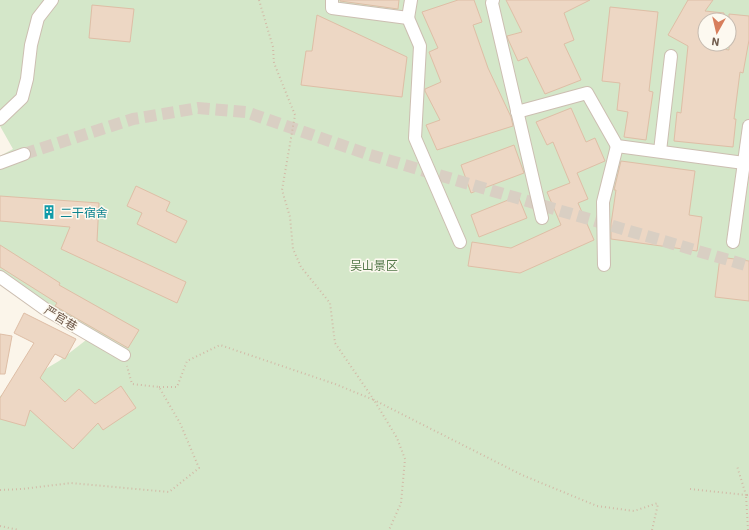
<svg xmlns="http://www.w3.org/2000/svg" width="749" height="530" viewBox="0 0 749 530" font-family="'IBM Plex Sans','Noto Sans SC',sans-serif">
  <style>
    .green { fill: #d4e7c9; fill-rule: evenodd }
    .building { fill: #edd7c4; stroke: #debea6 }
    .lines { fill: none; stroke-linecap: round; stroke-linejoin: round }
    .minor-tunnel { stroke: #d9cfc3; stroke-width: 12; stroke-dasharray: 12 6; stroke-linecap: butt }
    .minor-casing { stroke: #ccbeb1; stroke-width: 14 }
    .path { stroke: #d2baa7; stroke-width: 2; stroke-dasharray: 1 3; stroke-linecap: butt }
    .minor { stroke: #fff; stroke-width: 12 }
    .labels { text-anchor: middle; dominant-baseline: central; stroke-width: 3; stroke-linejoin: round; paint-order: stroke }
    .culture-label { font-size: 12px; fill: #0d838f; stroke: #fdf9f0; text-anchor: start }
    .park-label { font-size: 12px; fill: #547849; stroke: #fdf9f0 }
    .street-label { font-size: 12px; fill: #735e4f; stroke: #fdf9f0 }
  </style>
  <rect width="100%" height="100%" fill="#fbf5ea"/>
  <path class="green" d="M0,0H749V530H0V396L59,361L90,337L0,283V156L13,149L0,126ZM705,20H729V44H705Z"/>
  <g class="building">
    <polygon points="340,0 399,0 398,9 340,1"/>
    <polygon points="458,0 474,0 482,22 473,25 488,68 511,117 513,126 437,150 426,125 440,120 425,91 425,89 441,82 429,52 438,48 422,12"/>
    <polygon points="506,0 590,0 564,13 574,40 564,44 581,80 545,94 527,57 518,61 508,39 507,36 522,32"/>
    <polygon points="688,0 713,0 705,11 724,13 724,20 705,20 705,46 729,50 729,14 749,16 749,40 743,73 740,72 734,119 736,119 733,147 674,141 677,112 681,113 688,46 668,35"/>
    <polygon points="92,5 134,9 130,42 89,38"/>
    <polygon points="610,7 658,12 649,91 653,92 646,140 624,137 628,112 617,110 620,83 602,81"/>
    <polygon points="317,15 407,57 402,97 301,85 306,51 312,51"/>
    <polygon points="571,108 586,142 595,138 605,161 577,173 588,199 578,203 594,240 520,273 468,266 472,242 511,248 561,225 547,192 570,183 553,142 547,145 536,122"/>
    <polygon points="514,145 524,173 471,193 461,165"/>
    <polygon points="621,161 695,171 689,215 702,217 697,251 611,239 611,224 616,190 614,190"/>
    <polygon points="136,186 170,202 166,211 187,221 176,243 137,224 142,213 127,206"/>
    <polygon points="0,196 99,203 97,241 186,282 177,303 61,249 70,227 0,221"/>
    <polygon points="518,196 527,218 479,237 471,215"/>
    <polygon points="0,245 60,283 59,285 139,330 128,348 55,306 57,303 0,267"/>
    <polygon points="720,257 749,261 749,301 715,297"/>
    <polygon points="24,313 76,339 65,359 55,354 40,378 65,402 79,389 95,404 121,386 136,408 103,430 98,423 73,449 30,410 25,426 0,419 0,398 34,343 14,333"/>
    <polygon points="0,334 12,336 5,374 0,374"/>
  </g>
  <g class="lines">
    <polyline class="minor-tunnel" points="24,154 133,119 198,108 246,112 367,154 749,266"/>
    <defs>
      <g id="minor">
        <polyline points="332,0 332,8 408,18 411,0"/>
        <polyline points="493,0 492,3 542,218"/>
        <polyline points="408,18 420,46 415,138 460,242"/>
        <polyline points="517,112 587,93 617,146 744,163"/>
        <polyline points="0,119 22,98 27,79 31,45 38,18 52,0"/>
        <polyline points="660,151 671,56"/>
        <polyline points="0,163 24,154"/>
        <polyline points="733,242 749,126"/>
        <polyline points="604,265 603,202 617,146"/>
        <polyline points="0,277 45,309 124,355"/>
      </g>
    </defs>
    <use href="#minor" class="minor-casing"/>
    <g class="path">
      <polyline points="259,0 273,47 274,63 295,115 282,190 290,217 293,249 301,267 330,303 335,343 374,400 522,475 597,506 634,511 658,503"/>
      <polyline points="159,387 177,387 187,361 220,345 335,384 374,400 397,438 405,459 401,503 389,530"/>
      <polyline points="690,489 746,495 737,466"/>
      <polyline points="0,490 22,489 71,483 169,492 199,468 180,423 159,387 132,384 127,366"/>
      <polyline points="0,526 19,530"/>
      <polyline points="652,530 658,504"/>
      <polyline points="748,530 746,495 749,495"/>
    </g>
    <use href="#minor" class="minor"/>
  </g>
  <defs>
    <symbol id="building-bare" viewBox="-9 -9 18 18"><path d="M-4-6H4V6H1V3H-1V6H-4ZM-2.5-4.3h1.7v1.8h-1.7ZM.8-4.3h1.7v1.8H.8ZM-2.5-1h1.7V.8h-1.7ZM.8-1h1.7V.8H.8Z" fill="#0f9aa8" stroke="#fdf9f0" stroke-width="2.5" paint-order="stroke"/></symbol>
  </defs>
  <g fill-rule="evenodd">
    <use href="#building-bare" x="39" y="202" width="20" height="20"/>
  </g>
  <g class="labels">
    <g class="culture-label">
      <text x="60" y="212">二干宿舍</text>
    </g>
    <g class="park-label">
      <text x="374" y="265">吴山景区</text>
    </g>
    <g class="street-label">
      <text transform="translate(61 318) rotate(31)">严官巷</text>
    </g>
  </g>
  <g transform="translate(717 32) rotate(188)"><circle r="19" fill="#fdf9f0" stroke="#c6bbb0"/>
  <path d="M0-3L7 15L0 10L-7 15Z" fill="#d77e5c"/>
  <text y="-6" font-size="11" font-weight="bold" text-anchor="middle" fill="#735e4f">N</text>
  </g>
</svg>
